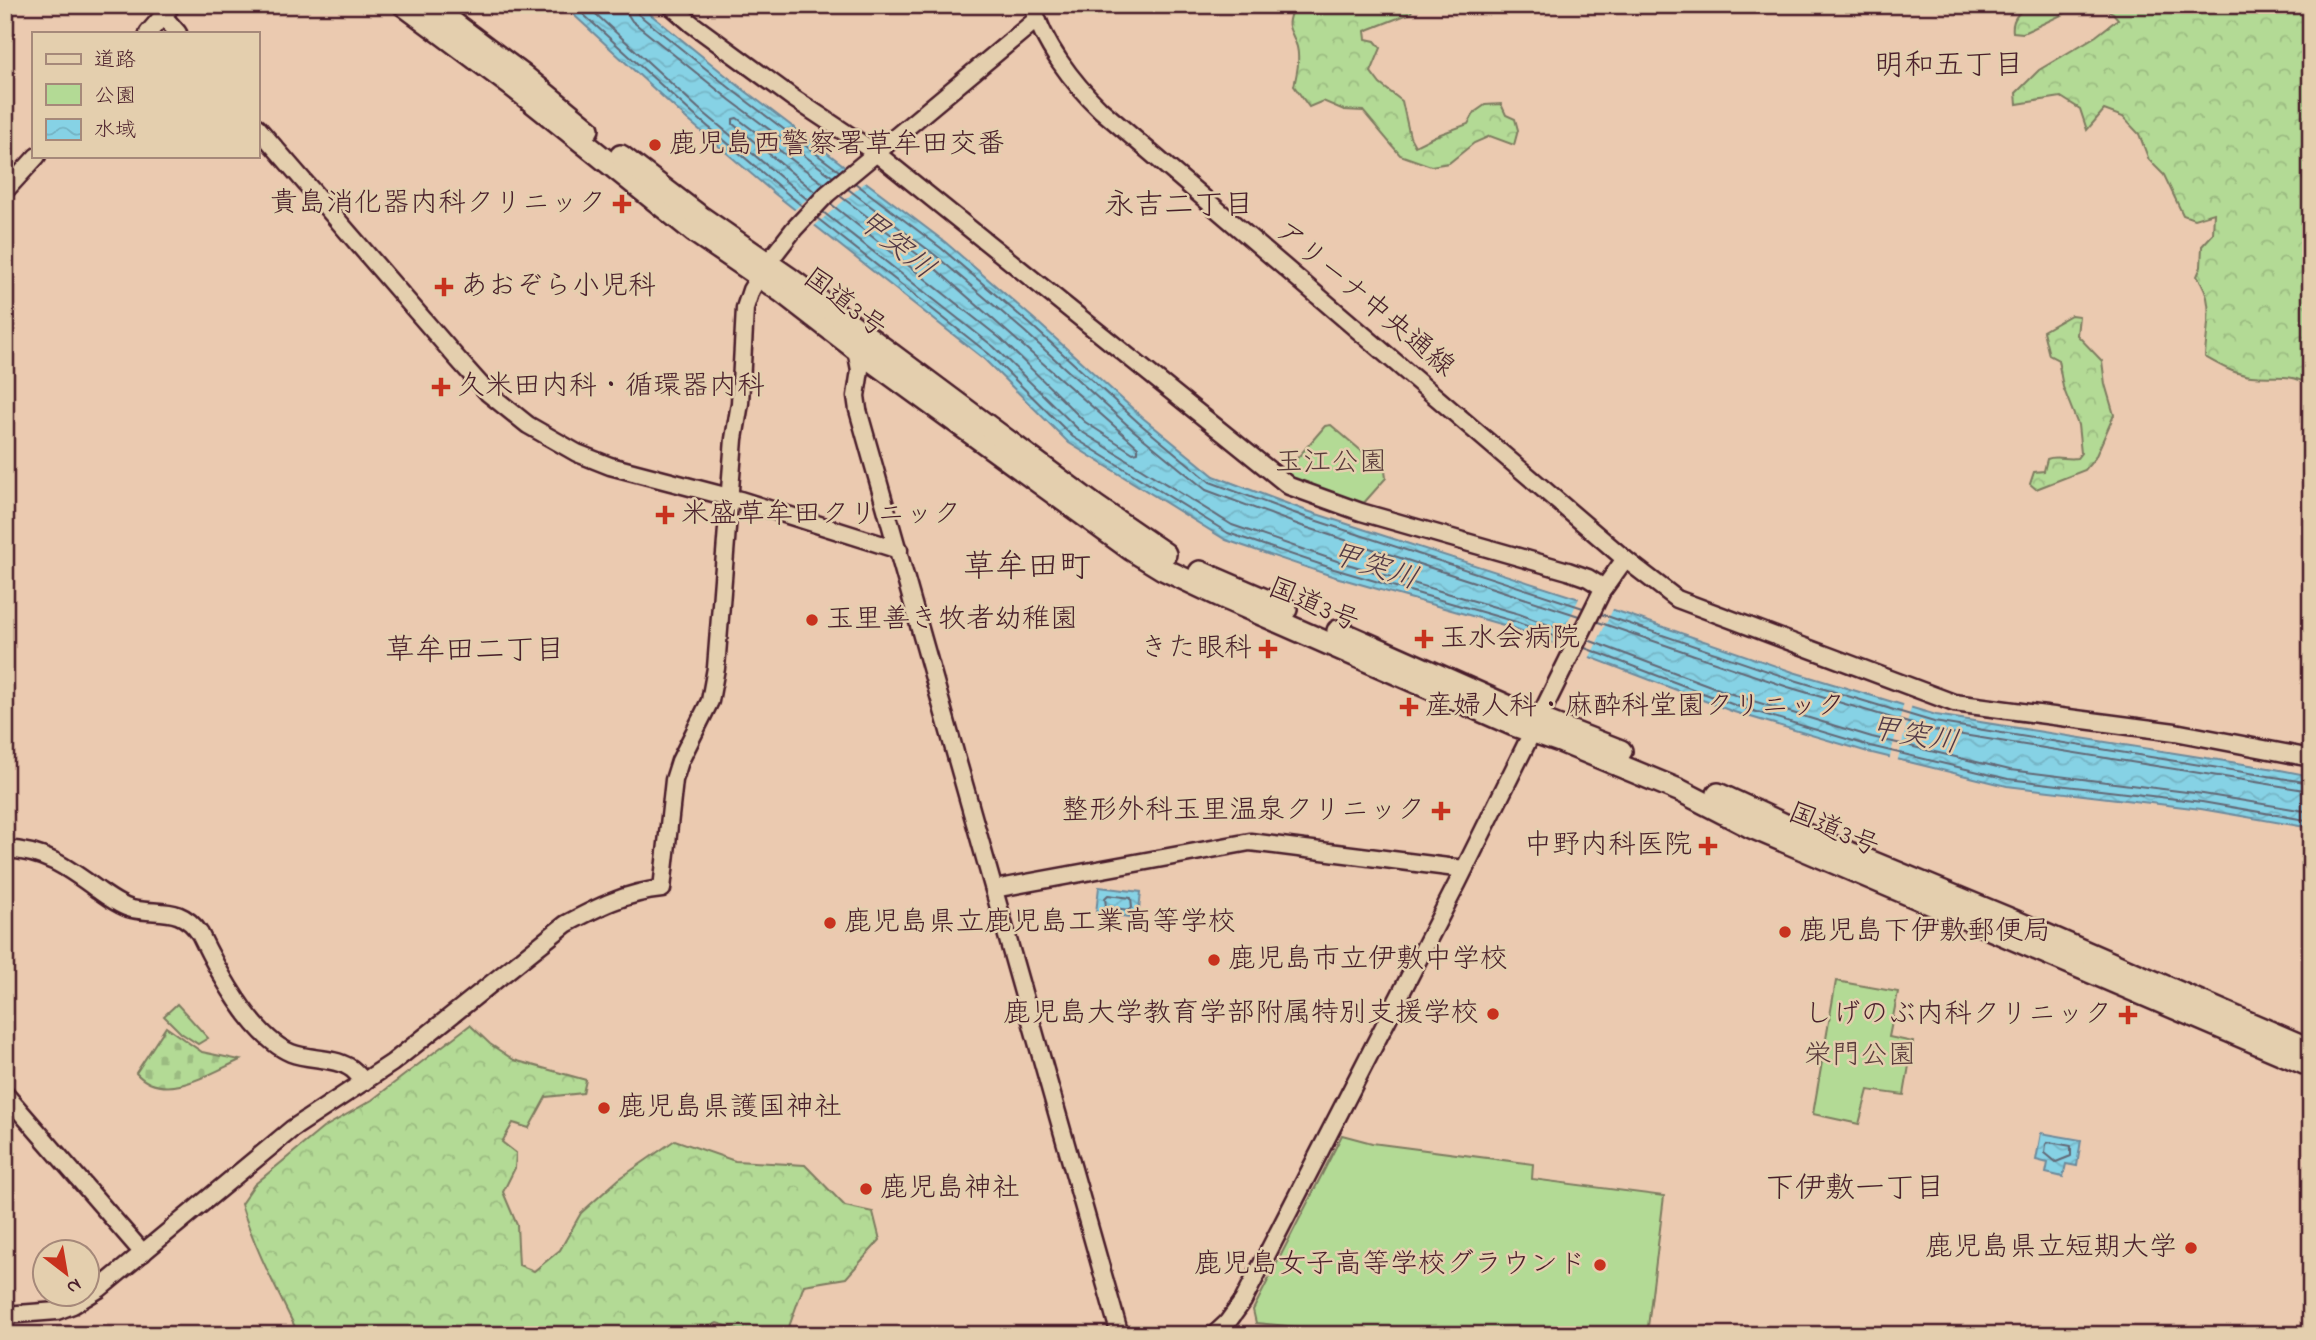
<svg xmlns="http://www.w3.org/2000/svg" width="2316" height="1340" viewBox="0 0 2316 1340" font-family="'Indie Flower','Klee One',sans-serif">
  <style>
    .forest { fill: url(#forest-crowns); stroke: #7e7c60; stroke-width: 2 }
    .cemetery { fill: url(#cemetery-stones); stroke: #7e7c60; stroke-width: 2 }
    .park { fill: #b3da95; stroke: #7e7c60; stroke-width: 2 }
    .water { fill: url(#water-waves); stroke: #6e8a9b; stroke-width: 2 }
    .pier { fill: #ebcab0 }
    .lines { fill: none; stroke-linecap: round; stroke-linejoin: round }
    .shore { stroke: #626775; stroke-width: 2 }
    .secondary-casing { stroke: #4a1f2b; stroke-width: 21 }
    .highway-casing { stroke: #4a1f2b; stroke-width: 26 }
    .secondary { stroke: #e4cfae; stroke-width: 16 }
    .highway { stroke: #e4cfae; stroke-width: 21 }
    .poi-dot { fill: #c8321e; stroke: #e4cfae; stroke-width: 2.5 }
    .labels { text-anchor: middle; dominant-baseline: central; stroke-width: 5; stroke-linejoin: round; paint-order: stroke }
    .poi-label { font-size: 28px; fill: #4a1f2b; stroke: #e4cfae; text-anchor: start }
    .street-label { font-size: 28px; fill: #4a1f2b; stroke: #e4cfae }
    .park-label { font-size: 28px; fill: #5a3b3b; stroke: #e4cfae }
    .neighbourhood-label { font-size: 30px; fill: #4a1f2b; stroke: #e4cfae }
    .water-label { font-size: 30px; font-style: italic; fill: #533a47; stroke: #e4cfae }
    .quarter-label { font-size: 32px; fill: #4a1f2b; stroke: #e4cfae }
  </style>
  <defs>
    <pattern id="forest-crowns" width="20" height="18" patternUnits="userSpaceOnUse" patternTransform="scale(1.75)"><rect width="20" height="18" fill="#b3da95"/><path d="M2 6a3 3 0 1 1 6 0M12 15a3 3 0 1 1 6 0" fill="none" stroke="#9bbb81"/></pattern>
    <pattern id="cemetery-stones" width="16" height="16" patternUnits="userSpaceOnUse" patternTransform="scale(1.75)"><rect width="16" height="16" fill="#b3da95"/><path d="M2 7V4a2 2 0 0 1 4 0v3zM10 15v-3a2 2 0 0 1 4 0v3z" fill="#9bbb81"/></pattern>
    <pattern id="water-waves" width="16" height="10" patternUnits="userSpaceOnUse" patternTransform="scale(1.75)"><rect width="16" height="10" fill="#86d2e5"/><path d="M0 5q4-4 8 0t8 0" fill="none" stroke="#75b4c5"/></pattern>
  </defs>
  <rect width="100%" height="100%" fill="#ebcab0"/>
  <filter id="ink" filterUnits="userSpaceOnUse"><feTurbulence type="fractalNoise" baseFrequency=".0143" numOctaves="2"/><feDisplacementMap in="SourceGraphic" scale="14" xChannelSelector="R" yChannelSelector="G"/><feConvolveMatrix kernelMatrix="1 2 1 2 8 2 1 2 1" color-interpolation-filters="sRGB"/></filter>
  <g filter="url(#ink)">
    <g class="forest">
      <path d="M1294,5H1413L1411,13L1365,31L1366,39L1375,41L1381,48L1371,72L1380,84L1402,101L1410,137L1415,146L1435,136L1468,124L1475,112L1485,105L1501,104L1506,115L1515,119L1518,130L1514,145L1490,136L1474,143L1449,163L1431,166L1400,155L1363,111L1344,110L1323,101L1309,107L1294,86C1297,73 1300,60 1297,47C1291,25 1283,31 1294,5Z"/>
      <path d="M2030,5H2096L2074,9L2023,33L2013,32C2011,19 2019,11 2030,5Z"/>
      <path d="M2097,5H2311V385C2286,372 2276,379 2251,376C2234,374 2219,365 2205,357C2206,327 2216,301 2197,276L2201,267L2202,246L2213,234L2214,213L2194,219L2183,215L2164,175L2149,160L2139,134L2123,117L2104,110L2087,130L2080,109L2061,97L2017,104L2016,93L2039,70L2096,36L2118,19L2113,13Z"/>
      <path d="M2071,315L2079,316L2077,335L2102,361L2105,384L2114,415L2095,458L2085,470L2036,489L2030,484L2034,472L2044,471L2047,459C2056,455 2067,460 2077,458L2081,453L2078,425L2063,387L2058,360L2049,355L2043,331Z"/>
      <path d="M470,1025L490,1044L514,1060L586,1080L583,1093L546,1097L529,1128L513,1123L502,1142L516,1153L515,1168L503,1192L517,1225L519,1265L534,1271L560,1250L581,1213L619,1179L675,1140L735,1161L805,1165L845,1206L873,1212L880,1240L846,1278L804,1285L786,1335H745L739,1330L717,1323L691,1335H299C278,1292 255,1250 241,1204L254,1185L323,1128L372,1100Z"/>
    </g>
    <path class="cemetery" d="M166,1027L202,1052L240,1060C209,1074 164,1104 136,1073Z"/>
    <g class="park">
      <path d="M1331,425L1385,471L1386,478L1362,505C1341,498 1298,489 1286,471L1325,426Z"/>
      <polygon points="1836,981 1898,992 1889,1037 1913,1042 1904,1095 1868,1090 1859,1124 1813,1114"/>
      <polygon points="177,1004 208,1038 198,1044 181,1033 164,1016"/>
      <polygon points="1342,1135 1372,1143 1533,1164 1532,1179 1664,1196 1647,1335 1380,1335 1256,1323 1253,1310"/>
    </g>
    <g class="water">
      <polygon points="563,5 639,5 740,87 945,242 1034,319 1143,418 1214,476 1307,511 1629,615 1793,672 1936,715 2275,769 2311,776 2311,828 2201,809 2007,786 1868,752 1734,712 1514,628 1332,576 1226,540 1069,443 984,359 775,194 688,120"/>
      <polygon points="1099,887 1141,892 1138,918 1096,913"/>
      <polygon points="2041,1133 2081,1140 2077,1166 2066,1164 2063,1177 2046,1173 2048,1163 2036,1160"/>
    </g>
    <g class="pier">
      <polygon points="847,164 868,180 812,228 792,212"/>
      <polygon points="1580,596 1614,607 1588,661 1556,648"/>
      <polygon points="1904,702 1912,704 1897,763 1889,761"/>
    </g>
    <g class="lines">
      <g class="shore">
        <polyline points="573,5 693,114 802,206"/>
        <polyline points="586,5 698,108 808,200"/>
        <polyline points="626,5 627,13 632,21 730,100 833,177"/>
        <polyline points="635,5 638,14 736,93 839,171"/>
        <polyline points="855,183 941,248 1030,324 1139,423 1210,482 1305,517 1583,608"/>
        <polyline points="848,189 935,255 1024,331 1133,430 1206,490 1302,526 1579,616"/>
        <polyline points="815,192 733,124 733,119 737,118 824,184"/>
        <polyline points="831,204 1001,339 1085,422 1133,453 1138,452 1138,447 929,263 840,196"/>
        <polyline points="823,212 994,347 1079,430 1232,525 1337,561 1519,614 1570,633"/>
        <polyline points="817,218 989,354 1073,437 1228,533 1334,569 1516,622 1567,641"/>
        <polyline points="1601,614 1791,679 1934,722 2311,783"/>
        <polyline points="1598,622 1788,687 1932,730 2311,791"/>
        <polyline points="1588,640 1740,697 1872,737 2010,770 2203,794 2311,812"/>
        <polyline points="1585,648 1737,706 1870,746 2008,779 2202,802 2311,821"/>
        <polygon points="1108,895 1131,898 1132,908 1129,910 1106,907 1105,898"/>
        <polygon points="2049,1142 2071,1146 2071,1156 2056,1162 2045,1153 2046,1144"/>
      </g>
      <defs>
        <g id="secondary">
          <polyline points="670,5 692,24 793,98 876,153 1289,486 1361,512 1568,571 1588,578 1604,588"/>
          <path d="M1033,5C1042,43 1073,83 1101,110L1625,559L1677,599L1954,703L2175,732L2311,758"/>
          <polyline points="163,16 178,33"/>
          <polyline points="148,33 172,5"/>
          <polyline points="257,127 455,356 488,393 528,425 577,453 610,466 740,500 899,550"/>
          <polyline points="5,191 37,156"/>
          <polyline points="855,344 860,370 856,396 858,410 1120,1335"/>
          <path d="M5,849C45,851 67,867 98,890C108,897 120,906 132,909C159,915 181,905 200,934C217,969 252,1037 291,1053C309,1060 332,1057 349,1067C355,1070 360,1077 364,1082"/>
          <polyline points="994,889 1250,842 1464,869"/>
          <polyline points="5,1094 143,1253"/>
          <path d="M5,1315L57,1311L73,1305L99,1289L292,1129L392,1063L566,924C596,908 627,892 662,889L674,780L680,761L710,701L716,668L734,439L740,403L745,308L751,290L767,264L794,229L827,194L1036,20"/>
          <polyline points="1214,1335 1227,1323 1243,1301 1458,882 1602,591 1625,559"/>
        </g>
        <g id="highway">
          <polyline points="404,5 514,87 695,232 781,291 856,349 1132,550 1163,569 1229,600 1514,725 1560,741 1681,791 1749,826 2311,1066"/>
          <polyline points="429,5 525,77 588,129"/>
          <polyline points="621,156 702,218 790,279 1095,506 1165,554"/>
          <polyline points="1200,572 1286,609"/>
          <polyline points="1338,631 1514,709 1621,751"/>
          <polyline points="1718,794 1813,838 2014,921 2311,1050"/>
        </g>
      </defs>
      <use href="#secondary" class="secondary-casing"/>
      <use href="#highway" class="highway-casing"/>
      <use href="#secondary" class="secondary"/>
      <use href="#highway" class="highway"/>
    </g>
  </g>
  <g class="poi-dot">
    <circle cx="655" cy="145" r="7"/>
    <path d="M618.5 193.5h7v7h7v7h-7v7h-7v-7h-7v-7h7z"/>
    <path d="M440.5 276.5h7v7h7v7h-7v7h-7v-7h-7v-7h7z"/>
    <path d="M437.5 376.5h7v7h7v7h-7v7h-7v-7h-7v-7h7z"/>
    <path d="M661.5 504.5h7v7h7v7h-7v7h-7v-7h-7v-7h7z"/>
    <circle cx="812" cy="620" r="7"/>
    <path d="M1420.5 628.5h7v7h7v7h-7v7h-7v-7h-7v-7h7z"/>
    <path d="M1264.5 638.5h7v7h7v7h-7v7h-7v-7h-7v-7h7z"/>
    <path d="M1405.5 696.5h7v7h7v7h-7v7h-7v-7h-7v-7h7z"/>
    <path d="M1437.5 800.5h7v7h7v7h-7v7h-7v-7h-7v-7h7z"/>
    <path d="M1704.5 835.5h7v7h7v7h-7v7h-7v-7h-7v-7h7z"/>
    <circle cx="830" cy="923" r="7"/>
    <circle cx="1785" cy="932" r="7"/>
    <circle cx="1214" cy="960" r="7"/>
    <circle cx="1493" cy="1014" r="7"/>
    <path d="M2124.5 1004.5h7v7h7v7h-7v7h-7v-7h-7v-7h7z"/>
    <circle cx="604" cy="1108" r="7"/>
    <circle cx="866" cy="1189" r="7"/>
    <circle cx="2191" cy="1248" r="7"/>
    <circle cx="1600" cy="1265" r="7"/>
  </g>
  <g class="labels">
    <g class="poi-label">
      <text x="669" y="145">鹿児島西警察署草牟田交番</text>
      <text x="606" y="204" text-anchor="end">貴島消化器内科クリニック</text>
      <text x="460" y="287">あおぞら小児科</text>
      <text x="457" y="387">久米田内科・循環器内科</text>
      <text x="681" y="515">米盛草牟田クリニック</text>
      <text x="826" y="620">玉里善き牧者幼稚園</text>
      <text x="1440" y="639">玉水会病院</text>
      <text x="1252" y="649" text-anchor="end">きた眼科</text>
      <text x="1425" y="707">産婦人科・麻酔科堂園クリニック</text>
      <text x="1425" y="811" text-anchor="end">整形外科玉里温泉クリニック</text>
      <text x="1692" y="846" text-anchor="end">中野内科医院</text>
      <text x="844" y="923">鹿児島県立鹿児島工業高等学校</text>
      <text x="1799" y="932">鹿児島下伊敷郵便局</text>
      <text x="1228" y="960">鹿児島市立伊敷中学校</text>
      <text x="1479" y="1014" text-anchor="end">鹿児島大学教育学部附属特別支援学校</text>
      <text x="2112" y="1015" text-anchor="end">しげのぶ内科クリニック</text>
      <text x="618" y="1108">鹿児島県護国神社</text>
      <text x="880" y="1189">鹿児島神社</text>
      <text x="2177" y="1248" text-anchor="end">鹿児島県立短期大学</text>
      <text x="1586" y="1265" text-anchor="end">鹿児島女子高等学校グラウンド</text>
    </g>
    <g class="street-label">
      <text transform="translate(1364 300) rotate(40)">アリーナ中央通線</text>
      <text transform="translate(844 304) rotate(37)">国道3号</text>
      <text transform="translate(1313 606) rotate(23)">国道3号</text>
      <text transform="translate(1833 831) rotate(23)">国道3号</text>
    </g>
    <g class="park-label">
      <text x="1331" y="463">玉江公園</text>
      <text x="1860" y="1056">栄門公園</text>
    </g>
    <g class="neighbourhood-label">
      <text x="1949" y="67">明和五丁目</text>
      <text x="1179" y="207">永吉二丁目</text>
      <text x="475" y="652">草牟田二丁目</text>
      <text x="1855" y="1190">下伊敷一丁目</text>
    </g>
    <g class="water-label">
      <text transform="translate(895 246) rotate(39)">甲突川</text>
      <text transform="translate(1374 568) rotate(18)">甲突川</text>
      <text transform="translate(1914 737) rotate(10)">甲突川</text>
    </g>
    <g class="quarter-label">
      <text x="1027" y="568">草牟田町</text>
    </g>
  </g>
  <rect width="2316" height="1340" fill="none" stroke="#e4cfae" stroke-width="28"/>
  <rect x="14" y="14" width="2288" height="1312" fill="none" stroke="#4a1f2b" stroke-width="2.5" filter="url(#ink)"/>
  <rect x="32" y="32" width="228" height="126" fill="#e4cfae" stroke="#a6897a" stroke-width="2"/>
  <rect x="46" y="54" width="35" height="10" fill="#e4cfae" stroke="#a6897a" stroke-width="2"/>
  <text x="94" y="66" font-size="21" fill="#4a1f2b">道路</text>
  <rect x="46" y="84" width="35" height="21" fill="#b3da95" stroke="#a6897a" stroke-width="2"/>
  <text x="94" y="102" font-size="21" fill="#4a1f2b">公園</text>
  <rect x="46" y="119" width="35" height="21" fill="url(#water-waves)" stroke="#a6897a" stroke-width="2"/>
  <text x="94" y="136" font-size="21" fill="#4a1f2b">水域</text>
  <g transform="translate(66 1273) rotate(149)"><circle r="33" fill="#e4cfae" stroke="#a6897a" stroke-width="2"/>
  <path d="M0-5L12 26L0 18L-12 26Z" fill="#c8321e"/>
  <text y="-10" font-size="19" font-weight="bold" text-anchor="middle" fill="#4a1f2b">N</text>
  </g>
</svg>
